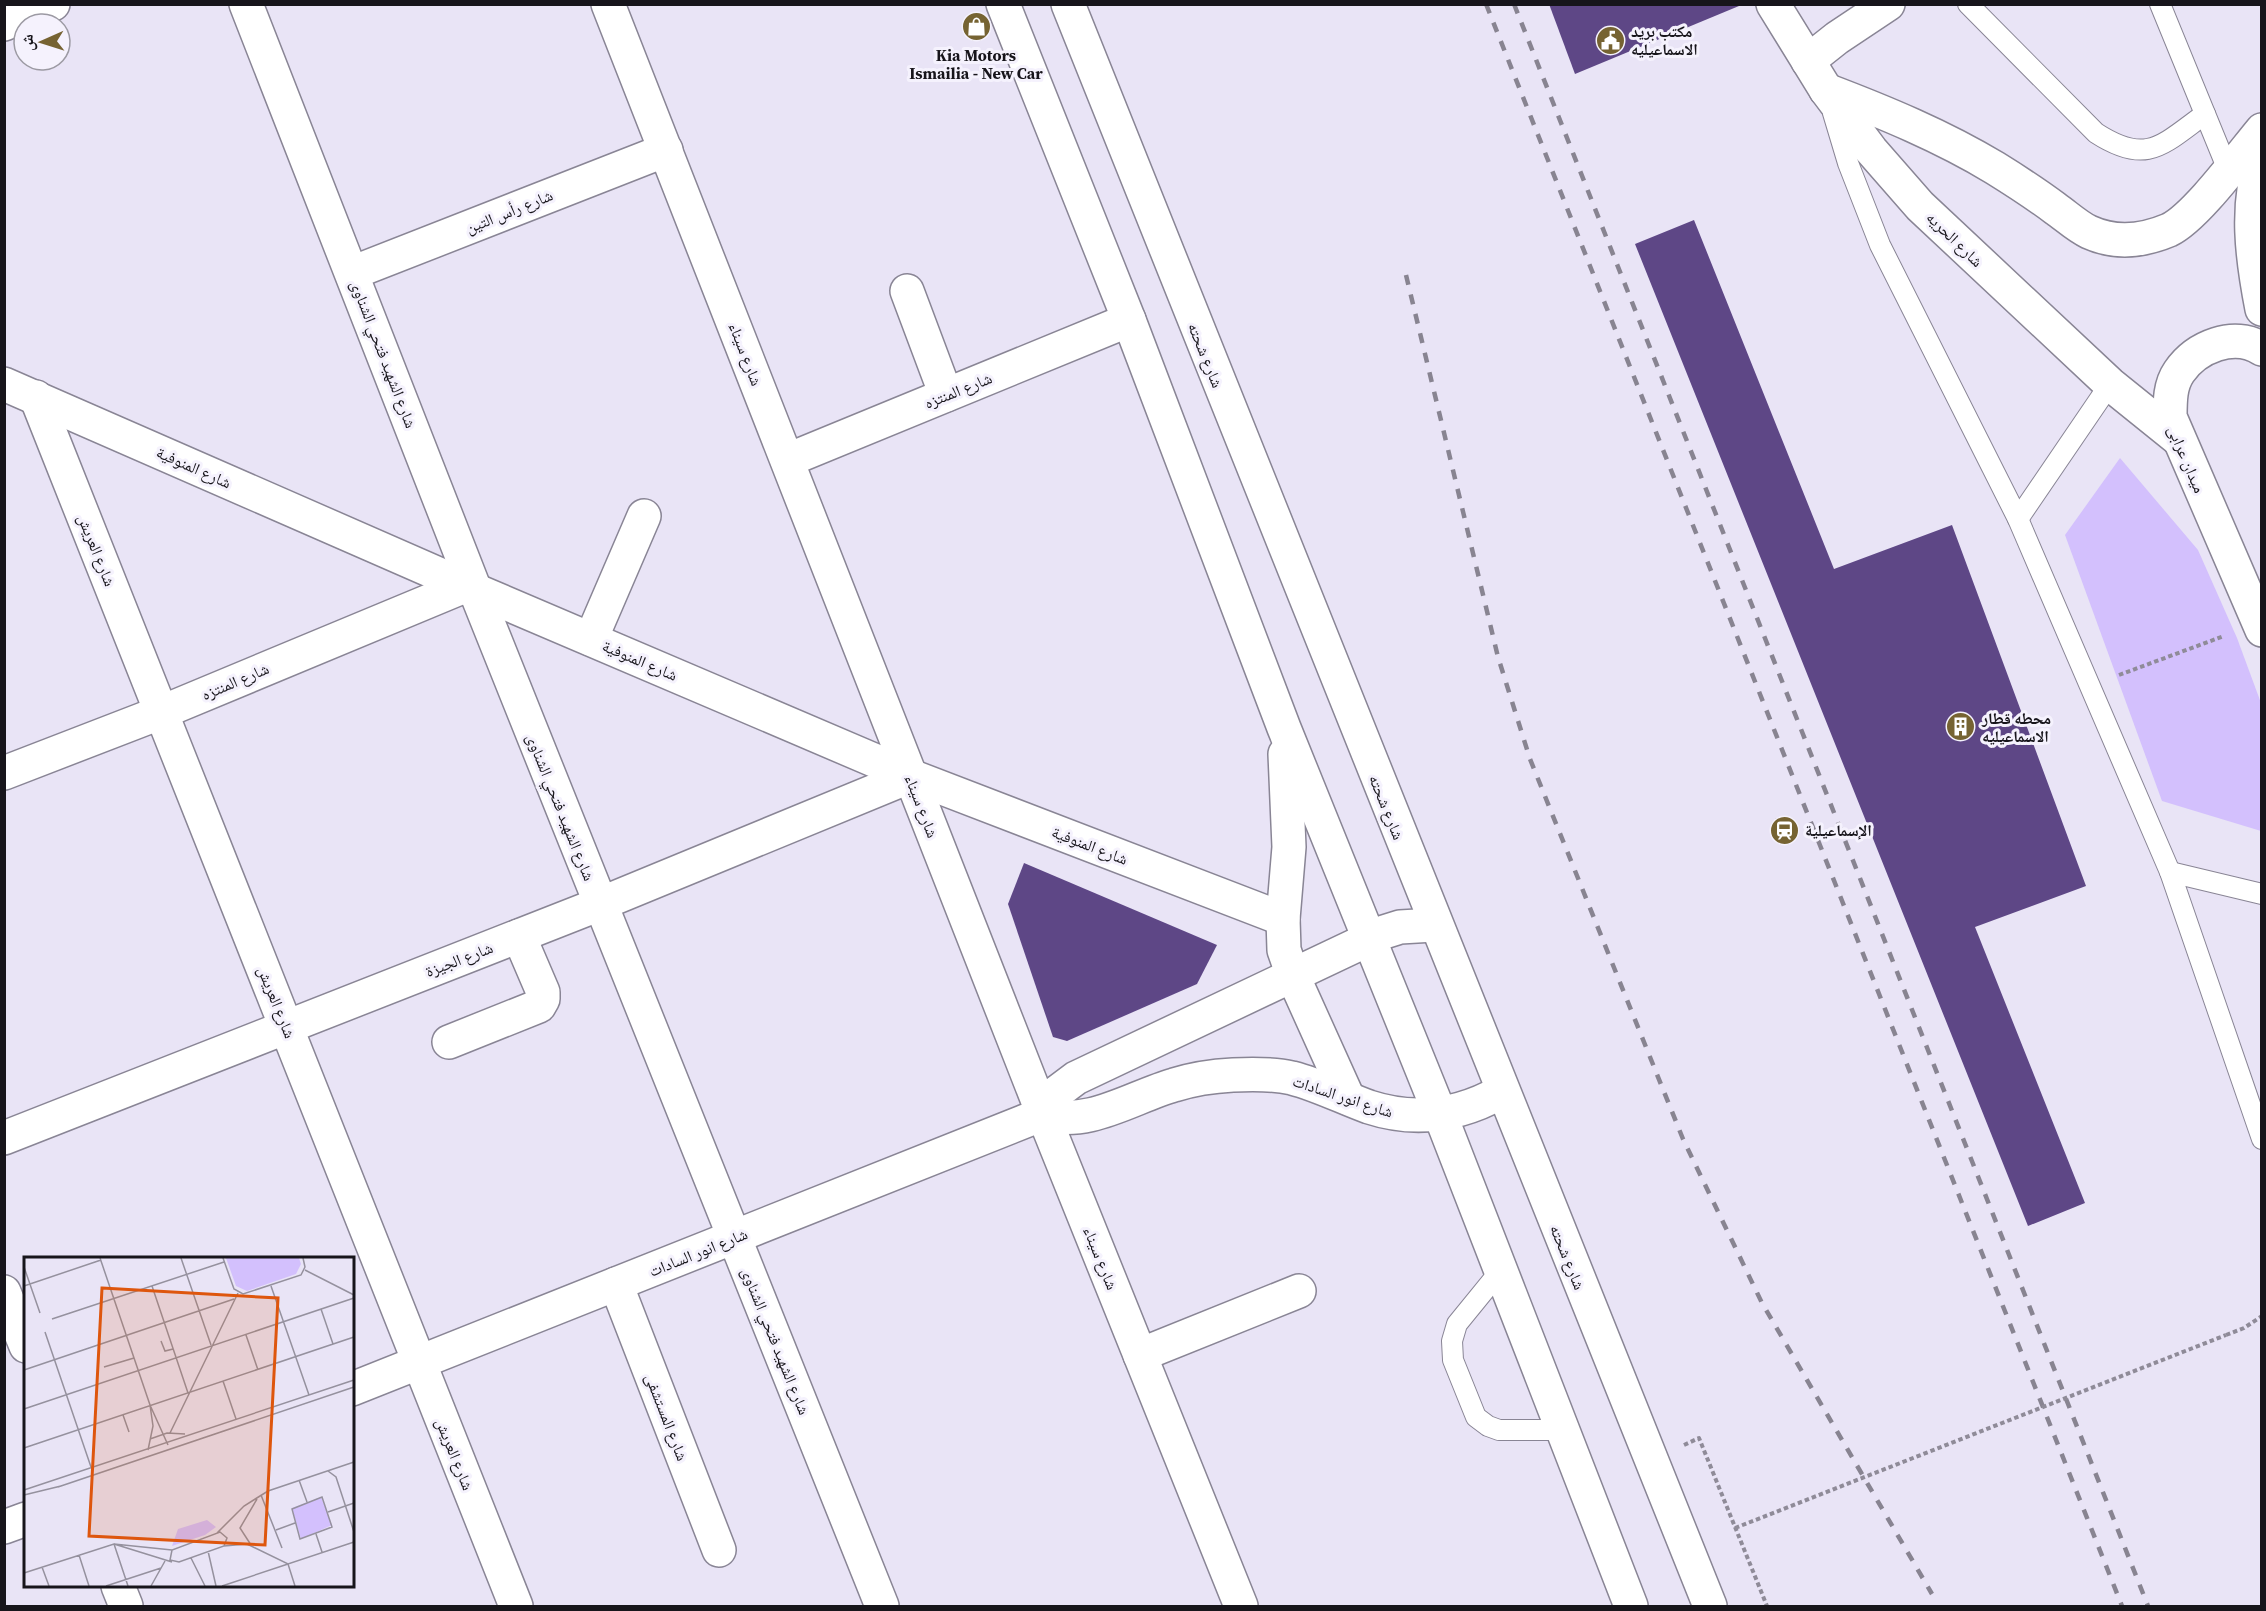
<svg xmlns="http://www.w3.org/2000/svg" width="2266" height="1611" viewBox="0 0 2266 1611" font-family="'Source Serif 4','Noto Naskh Arabic',serif">
  <style>
    .green { fill: #d3c0fd }
    .building { fill: #5e4786 }
    .lines { fill: none; stroke-linecap: round; stroke-linejoin: round }
    .service-casing { stroke: #898595; stroke-width: 22 }
    .minor-casing { stroke: #898595; stroke-width: 36 }
    .tertiary-casing { stroke: #898595; stroke-width: 36 }
    .secondary-casing { stroke: #898595; stroke-width: 36 }
    .primary-casing { stroke: #898595; stroke-width: 36 }
    .path { stroke: #8f8b98; stroke-width: 4; stroke-dasharray: 4.5 3; stroke-linecap: butt }
    .service { stroke: #fff; stroke-width: 20 }
    .minor { stroke: #fff; stroke-width: 33 }
    .tertiary { stroke: #fff; stroke-width: 33 }
    .secondary { stroke: #fff; stroke-width: 33 }
    .primary { stroke: #fff; stroke-width: 33 }
    .rail { stroke: #888491; stroke-width: 4.5; stroke-dasharray: 10 10; stroke-linecap: butt }
    .path-bridge { stroke: #8f8b98; stroke-width: 4; stroke-dasharray: 4.5 3; stroke-linecap: butt }
    .labels { text-anchor: middle; dominant-baseline: central; stroke-width: 6; stroke-linejoin: round; paint-order: stroke }
    .poi-label { font-size: 16px; font-weight: bold; fill: #17151b; stroke: #f5f2fd; text-anchor: start }
    .street-label { font-size: 16px; fill: #17151b; stroke: #f5f2fd }
    .inset-road { fill: none; stroke: #95919e; stroke-width: 1.5 }
    .view { fill: #de560d; fill-opacity: 0.15; stroke: #de560d; stroke-width: 3 }
    .inset-edge { fill: none; stroke: #17151b; stroke-width: 3 }
  </style>
  <rect width="100%" height="100%" fill="#e9e4f6"/>
  <polygon class="green" points="2120,458 2198,550 2237,638 2261,703 2261,831 2162,801 2065,535"/>
  <g class="building">
    <polygon points="1549,4 1738,4 1739,6 1575,74"/>
    <polygon points="1694,220 1834,569 1952,525 2086,886 1975,927 2085,1203 2028,1226 1635,244"/>
    <polygon points="1024,863 1217,945 1197,984 1067,1041 1053,1037 1008,904"/>
  </g>
  <g class="lines">
    <defs>
      <g id="service">
        <path d="M1968,4L2096,133C2147,166 2162,145 2205,114"/>
        <polyline points="2160,4 2228,170"/>
        <polyline points="1833,113 1848,163 1880,245 2018,519 2170,872 2262,1139"/>
        <polyline points="2018,519 2110,384"/>
        <polyline points="2170,872 2262,894"/>
        <polyline points="1501,1270 1457,1324 1452,1341 1453,1360 1476,1417 1488,1426 1499,1430 1563,1430"/>
      </g>
      <g id="minor">
        <polyline points="246,4 475,590 882,1606"/>
        <polyline points="608,4 1043,1114 1241,1606"/>
        <polyline points="4,24 53,4"/>
        <polyline points="1808,61 1837,38 1888,4"/>
        <polyline points="352,273 666,150"/>
        <polyline points="907,291 946,395"/>
        <polyline points="4,384 475,590 911,776 1283,919"/>
        <polyline points="36,397 516,1606"/>
        <polyline points="788,460 1129,320"/>
        <polyline points="591,639 644,516"/>
        <polyline points="4,773 162,712 465,586"/>
        <polyline points="449,1042 539,1006 543,999 543,992 519,936"/>
        <polyline points="4,1138 600,904 911,776"/>
        <polyline points="616,1284 719,1550"/>
        <polyline points="4,1292 26,1346"/>
        <polyline points="1140,1355 1299,1291"/>
        <polyline points="118,1586 126,1606"/>
      </g>
      <g id="tertiary">
        <polyline points="1043,1114 1056,1093 1076,1078 1384,932 1400,927 1434,925"/>
        <path d="M352,1389L1043,1114C1088,1128 1132,1097 1174,1085C1193,1079 1213,1076 1233,1075C1252,1074 1274,1074 1292,1078C1319,1085 1344,1098 1369,1107C1415,1122 1460,1115 1501,1092"/>
        <polyline points="4,1527 26,1519"/>
      </g>
      <g id="secondary">
        <polyline points="1003,4 1129,320 1284,728 1440,1114 1631,1606"/>
        <path d="M1068,4C1278,540 1493,1074 1710,1606"/>
        <polyline points="1285,754 1289,847 1283,919 1284,950 1293,976 1348,1098"/>
      </g>
      <g id="primary">
        <polyline points="1773,4 1826,90 1871,150 1920,206 2110,384 2177,438"/>
        <path d="M1826,90C1884,112 1942,136 1995,168C2016,181 2036,194 2056,209C2066,216 2078,227 2089,232C2115,244 2143,241 2169,230C2196,217 2241,155 2262,130"/>
        <path d="M2262,155C2245,205 2252,258 2262,309"/>
        <path d="M2262,349C2234,331 2196,347 2179,372C2170,385 2170,401 2170,417L2262,630"/>
      </g>
    </defs>
    <use href="#service" class="service-casing"/>
    <use href="#minor" class="minor-casing"/>
    <use href="#tertiary" class="tertiary-casing"/>
    <use href="#secondary" class="secondary-casing"/>
    <use href="#primary" class="primary-casing"/>
    <g class="path">
      <polyline points="2119,675 2224,636"/>
      <polyline points="2226,1335 2244,1328 2262,1316"/>
      <polyline points="1684,1445 1699,1438 1767,1606"/>
    </g>
    <use href="#service" class="service"/>
    <use href="#minor" class="minor"/>
    <use href="#tertiary" class="tertiary"/>
    <use href="#secondary" class="secondary"/>
    <use href="#primary" class="primary"/>
    <g class="rail">
      <polyline points="1486,4 2122,1606"/>
      <polyline points="1514,4 2148,1606"/>
      <polyline points="1406,275 1498,657 1530,759 1683,1139 1762,1303 1932,1594"/>
    </g>
    <polyline class="path-bridge" points="1735,1528 2226,1335"/>
  </g>
  <defs>
    <symbol id="shop-disc" viewBox="-11 -11 22 22"><circle r="9.5" fill="#766332" stroke="#f5f2fd"/><path d="M-5-2.5h2.3a2.7 3.5 0 0 1 5.4 0H5L5.5 6h-11ZM-1.5-2.5h3a1.5 2.3 0 0 0-3 0Z" fill="#fff"/></symbol>
    <symbol id="civic-disc" viewBox="-11 -11 22 22"><circle r="9.5" fill="#766332" stroke="#f5f2fd"/><path d="M-.6-6.5H3V-4.5H.6V-3L4-1V1h2V6H-6V1h2V-1L-.6-3ZM-1.2 2.5V6h2.4V2.5Z" fill="#fff"/></symbol>
    <symbol id="building-disc" viewBox="-11 -11 22 22"><circle r="9.5" fill="#766332" stroke="#f5f2fd"/><path d="M-4-6H4V6H1V3H-1V6H-4ZM-2.5-4.3h1.7v1.8h-1.7ZM.8-4.3h1.7v1.8H.8ZM-2.5-1h1.7V.8h-1.7ZM.8-1h1.7V.8H.8Z" fill="#fff"/></symbol>
    <symbol id="station-disc" viewBox="-11 -11 22 22"><circle r="9.5" fill="#766332" stroke="#f5f2fd"/><path d="M-3-6H3Q5-6 5-4V2Q5 4 3 4L4.5 6H3L1.5 4h-3L-3 6H-4.5L-3 4Q-5 4-5 2V-4Q-5-6-3-6ZM-3.5-4v3h7v-3ZM-3.5 1v1.5H-2V1ZM2 1v1.5H3.5V1Z" fill="#fff"/></symbol>
  </defs>
  <g fill-rule="evenodd">
    <use href="#shop-disc" x="960" y="10" width="33" height="33"/>
    <use href="#civic-disc" x="1594" y="24" width="33" height="33"/>
    <use href="#building-disc" x="1944" y="710" width="33" height="33"/>
    <use href="#station-disc" x="1768" y="814" width="33" height="33"/>
  </g>
  <g class="labels">
    <g class="poi-label">
      <text x="1631" y="31">مكتب بريد<tspan x="1631" dy="18">الاسماعيليه</tspan></text>
      <text x="976" y="55" text-anchor="middle">Kia Motors<tspan x="976" dy="18">Ismailia - New Car</tspan></text>
      <text x="1982" y="718">محطه قطار<tspan x="1982" dy="18">الاسماعيليه</tspan></text>
      <text x="1805" y="830">الإسماعيلية</text>
    </g>
    <g class="street-label">
      <text transform="translate(509 211) rotate(-22)">شارع رأس التين</text>
      <text transform="translate(1955 239) rotate(44)">شارع الحريه</text>
      <text transform="translate(384 354) rotate(69)">شارع الشهيد فتحي الشناوى</text>
      <text transform="translate(746 354) rotate(69)">شارع سيناء</text>
      <text transform="translate(1206 355) rotate(68)">شارع شحته</text>
      <text transform="translate(958 390) rotate(-22)">شارع المنتزه</text>
      <text transform="translate(2187 459) rotate(67)">ميدان عرابى</text>
      <text transform="translate(194 467) rotate(24)">شارع المنوفية</text>
      <text transform="translate(97 550) rotate(68)">شارع العريش</text>
      <text transform="translate(640 660) rotate(23)">شارع المنوفية</text>
      <text transform="translate(235 681) rotate(-23)">شارع المنتزه</text>
      <text transform="translate(922 806) rotate(69)">شارع سيناء</text>
      <text transform="translate(561 807) rotate(68)">شارع الشهيد فتحي الشناوى</text>
      <text transform="translate(1387 807) rotate(68)">شارع شحته</text>
      <text transform="translate(1090 845) rotate(21)">شارع المنوفية</text>
      <text transform="translate(459 959) rotate(-21)">شارع الجيزة</text>
      <text transform="translate(277 1002) rotate(68)">شارع العريش</text>
      <text transform="translate(1343 1096) rotate(18)">شارع انور السادات</text>
      <text transform="translate(698 1252) rotate(-22)">شارع انور السادات</text>
      <text transform="translate(1568 1257) rotate(68)">شارع شحته</text>
      <text transform="translate(1101 1258) rotate(68)">شارع سيناء</text>
      <text transform="translate(776 1341) rotate(68)">شارع الشهيد فتحي الشناوى</text>
      <text transform="translate(667 1417) rotate(69)">شارع المستشفى</text>
      <text transform="translate(455 1454) rotate(68)">شارع العريش</text>
    </g>
  </g>
  <g transform="translate(24 1257)">
    <rect width="330" height="330" fill="#e9e4f6"/>
    <path d="M202,1H275L277,7L272,17L223,34L212,29ZM297,240L308,268L277,282L268,251ZM183,263L192,270L181,278L148,289L154,272Z" fill="#d3c0fd"/>
    <path class="inset-road" d="M76,1L126,148L129,169L124,193M157,1L187,88M199,1L210,32L219,37L277,18L281,10L279,1M0,10L16,56M281,13L330,38M0,29L77,3M128,29L164,136M247,29L285,138M297,52L309,87M28,62L200,5M21,75L67,210M222,78L234,113M137,84L141,94L149,92M80,110L110,101M0,113L210,42M199,124L212,162M126,148L144,188M0,152L330,41M99,158L105,175M146,176L214,36M126,182L143,176L161,177M0,191L330,80M304,214L312,220L330,275M275,223L283,245M34,230L330,130M0,233L330,123M0,238L37,229M237,238L258,291M298,240L308,270L276,282L268,252ZM304,255L330,246M252,273L271,266M196,275L203,281L200,289L155,305L146,303L148,293ZM193,276L220,249L244,234L330,205M292,277L298,295M90,287L104,329M90,287L148,305M227,288L216,271L233,242M200,289L223,287L264,307L330,285M184,294L192,329M55,298L65,329M167,301L181,329M18,310L25,329M0,316L90,287L148,293M82,329L137,311M127,329L141,304M198,329L264,307L271,329"/>
    <path class="view" d="M78,31L254,41L241,288L65,279Z"/>
    <rect width="330" height="330" class="inset-edge"/>
  </g>
  <rect width="2266" height="1611" fill="none" stroke="#17151b" stroke-width="12"/>
  <g transform="translate(42 42) rotate(267)"><circle r="28" fill="#f5f2fd" stroke="#9c9aa3" stroke-width="1.5"/>
  <path d="M0-4.5L10 22L0 15L-10 22Z" fill="#766332"/>
  <text y="-9" font-size="16" font-weight="bold" text-anchor="middle" fill="#17151b">ش</text>
  </g>
</svg>
